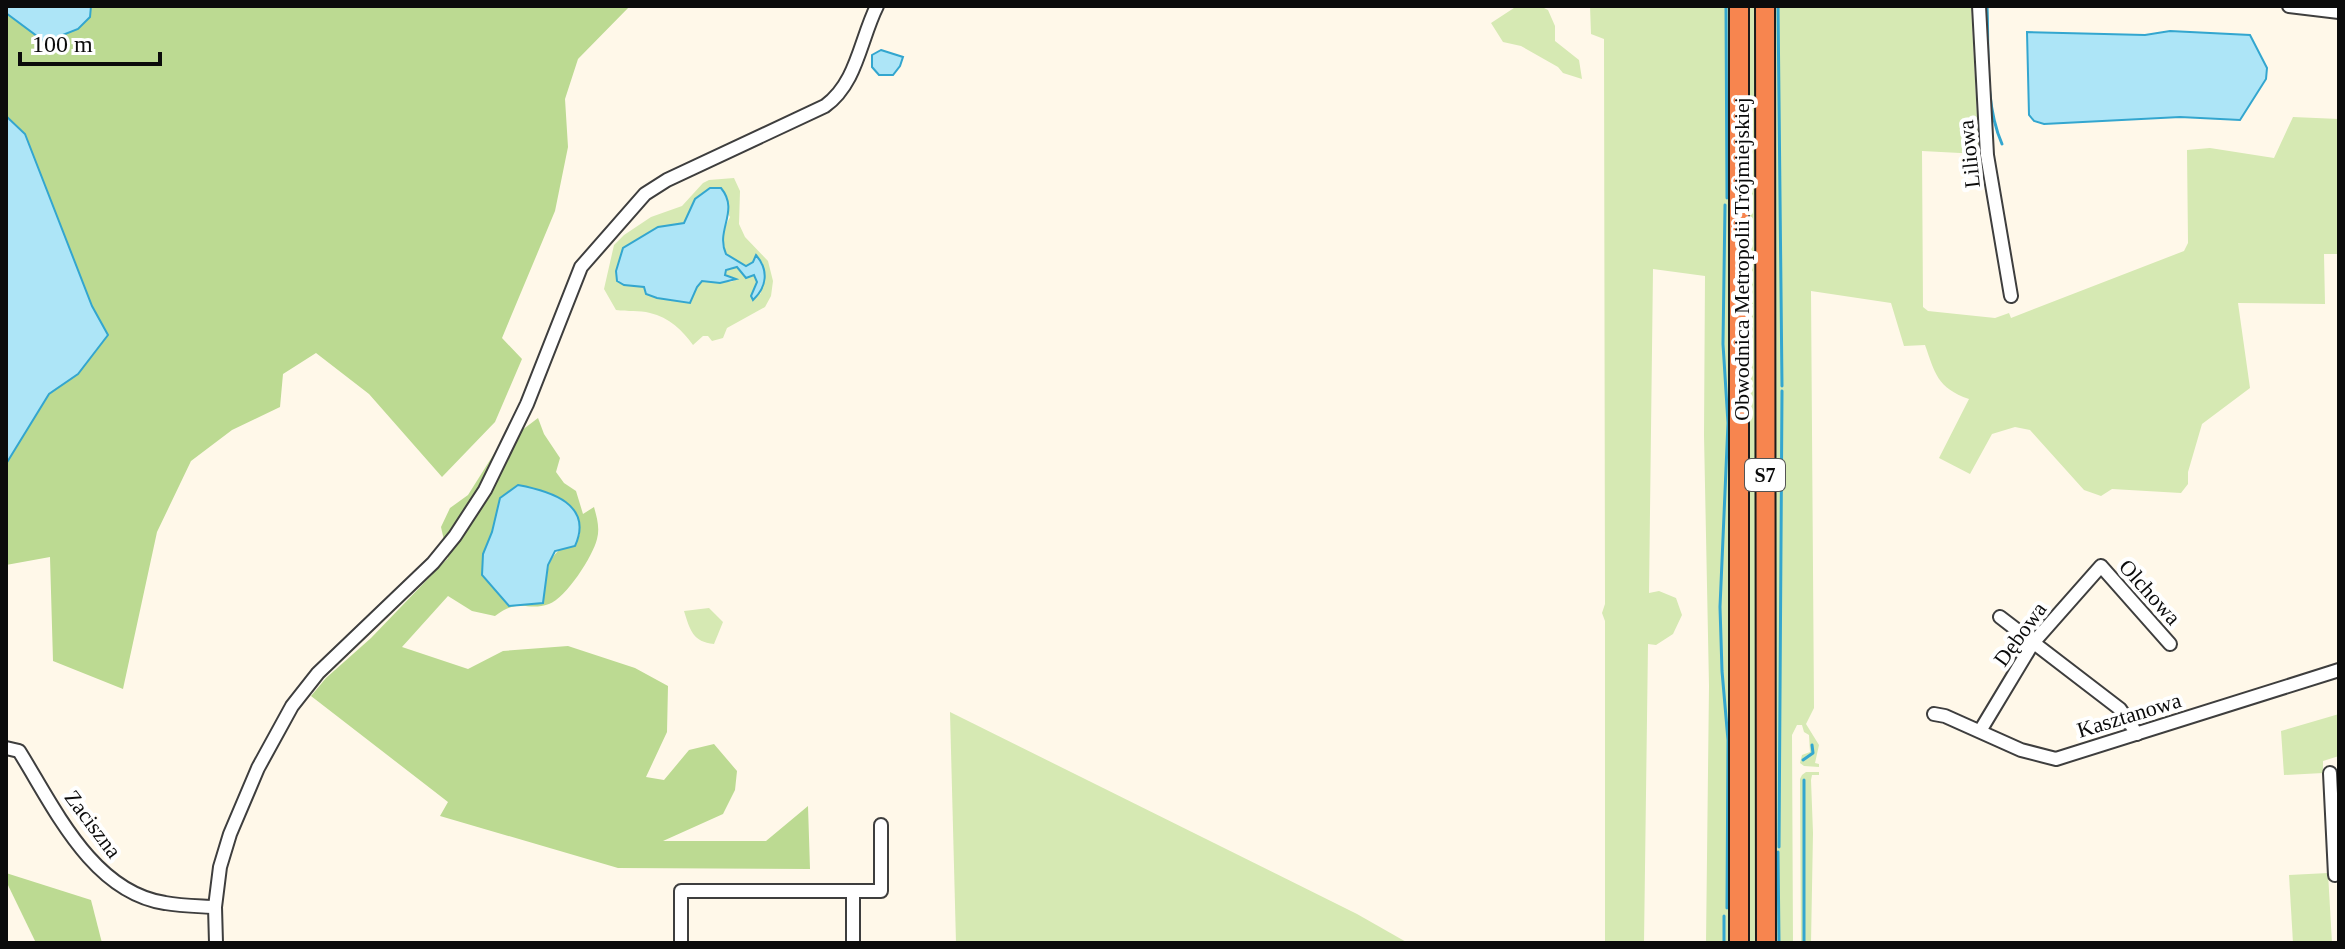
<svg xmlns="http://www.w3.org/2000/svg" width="2345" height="949" viewBox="0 0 2345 949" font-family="'Times New Roman',serif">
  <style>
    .green { fill: #d6e9b3; fill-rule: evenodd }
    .forest { fill: #bcda92; fill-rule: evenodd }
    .water { fill: #ade5f7; stroke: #33a6cf; stroke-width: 2 }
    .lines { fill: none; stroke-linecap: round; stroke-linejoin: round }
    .stream { stroke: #33a6cf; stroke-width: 3 }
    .minor-casing { stroke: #3e3e3e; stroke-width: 16 }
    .highway-casing { stroke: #1c1c1c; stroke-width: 22 }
    .minor { stroke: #fff; stroke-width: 12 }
    .highway { stroke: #f7854f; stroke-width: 18 }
    .labels { text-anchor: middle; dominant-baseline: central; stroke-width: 8; stroke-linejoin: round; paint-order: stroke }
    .shield { fill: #fff; stroke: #545454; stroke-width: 2 }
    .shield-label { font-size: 20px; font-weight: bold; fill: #0b0b0b }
    .street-label { font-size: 22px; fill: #0b0b0b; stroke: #fff }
  </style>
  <rect width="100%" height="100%" fill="#fff8e9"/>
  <g class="green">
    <polygon points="1517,6 1540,6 1548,10 1555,26 1555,41 1579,60 1582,79 1563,73 1558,67 1521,46 1503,42 1491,23"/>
    <polygon points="1590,6 1729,6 1730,943 1706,943 1709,686 1704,435 1705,276 1653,269 1649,593 1659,591 1676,598 1682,615 1673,634 1656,645 1648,644 1644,943 1605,943 1605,621 1602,613 1605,604 1604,39 1591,34"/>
    <polygon points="1743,6 1759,6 1760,943 1744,943"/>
    <path d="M1773,6H1971L1979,154L1922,151L1923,307L1928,311L1995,318L2009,313L2011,318L2184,251L2188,243L2187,150L2210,148L2274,158L2293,117L2339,119V254H2324L2325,304L2238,303L2250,388L2202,424L2188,472V484L2181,493L2112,489L2101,496L2084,490L2030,430L2015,427L1992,434L1970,474L1939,458L1969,399C1937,388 1935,373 1925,345L1904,346L1891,303L1811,291L1814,708L1806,724L1819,745L1815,763L1819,764V767L1804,766L1800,763L1802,755L1810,752L1809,735L1804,732L1802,725H1797L1792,735L1793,943H1774Z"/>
    <path d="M734,178L740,191L739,224L745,237L768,261L773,281L771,296L765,307L727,328L723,338L712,341L708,336H703L693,345C683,331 669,317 650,313C639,310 628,312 616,310L604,289L614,245L624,235L651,217L682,206L703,183L709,180ZM710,188L730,217L722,233L726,255L746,266L753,262L761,294L755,288L757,282L754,275H749L737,267L726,270L724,275L735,280L731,282L702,281L697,287L690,303L657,298L646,294L644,287L624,285L623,248L658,227L685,223L690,211Z"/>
    <path d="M709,608L723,622L714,644C693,642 690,630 684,611Z"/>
    <polygon points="950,712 1357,914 1408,943 956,943"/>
    <polygon points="2339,714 2339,756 2323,761 2323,773 2284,775 2281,731"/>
    <polygon points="1806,772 1819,772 1819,775 1812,775 1811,780 1813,833 1811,943 1801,943 1800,779 1802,775"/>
    <polygon points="2328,873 2332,943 2293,943 2289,875"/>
  </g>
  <g class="forest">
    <polygon points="91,6 630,6 578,59 565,99 568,147 555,211 502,338 522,359 495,422 442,477 369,394 316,353 283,374 280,407 232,430 191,461 157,532 123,689 53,661 50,557 6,565 6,464 49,394 78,374 108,335 92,306 25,134 6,116 6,13 45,42 90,17"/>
    <path d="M538,418L544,434L560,458L556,472L564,483L576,491L583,514L594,507C597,518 600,528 597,539C593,556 566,598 549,604C527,612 520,597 495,616L472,611L448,596L402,647L468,669L503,651L568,646L635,668L668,686L667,732L646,777L664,780L689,750L714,744L737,771L735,790L723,814L663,841H766L808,806L810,869L618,868L440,816L448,802L311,696L326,678L371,638L448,558L441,527L450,508L468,495L497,449ZM537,489C561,499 580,506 580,535C541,560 551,562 543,604L483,554L492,532L500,498Z"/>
    <polygon points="6,873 91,900 102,943 36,943 6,881"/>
  </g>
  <g class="water">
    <polygon points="6,6 91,6 90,17 78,29 45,42 6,13"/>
    <polygon points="2170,31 2250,35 2267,68 2266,79 2240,120 2180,117 2044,124 2034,121 2029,115 2027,32 2145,35"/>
    <polygon points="881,50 903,57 900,66 893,75 879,75 872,67 872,55"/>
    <polygon points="6,116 25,134 92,306 108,335 78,374 49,394 6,464"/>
    <path d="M710,188H721C740,211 715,230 726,254L746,266L753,262L756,255C769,270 767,287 753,300L751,296L757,282L754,275L746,278L737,267L726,270L725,275L736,279L720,283L702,281L697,287L690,303L657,298L646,294L644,287L624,285L617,281L616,271L623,248L658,227L684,223L695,199Z"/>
    <path d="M518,485C550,491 594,504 575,546L555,551L548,565L543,603L509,606L482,575L483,554L492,532L500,498Z"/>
  </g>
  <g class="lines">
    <g class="stream">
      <polyline points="1726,6 1727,198"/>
      <polyline points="1778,6 1782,386"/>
      <path d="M1987,6C1989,50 1984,103 2002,144"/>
      <polyline points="1725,205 1723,344 1728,423 1720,607 1722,671 1728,740 1727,908"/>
      <polyline points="1803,760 1813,753 1812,745"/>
      <polyline points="1804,780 1804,943"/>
      <polyline points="1779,847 1782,391"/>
      <polyline points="1778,852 1779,943"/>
      <polyline points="1724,943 1724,916"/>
    </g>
    <defs>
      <g id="minor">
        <polyline points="1979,6 1987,155 2011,296"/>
        <polyline points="2289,6 2339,12"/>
        <polyline points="2000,617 2120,709 2137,734"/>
        <polyline points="1934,714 1945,716 2021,750 2056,759 2339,670"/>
        <polyline points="1980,731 2033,643 2101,566 2170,644"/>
        <path d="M6,748L19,751C54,807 92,892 165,903C181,906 198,906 215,907"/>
        <polyline points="2330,773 2335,875"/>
        <path d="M216,943L215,907L220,867L230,834L258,768L292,706L318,673L433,563L455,536L485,490L527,404L581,267L645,194L667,180L825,106C857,83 860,40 877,6"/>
        <polyline points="681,943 681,891 881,891 881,825"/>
        <polyline points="853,943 853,891"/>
      </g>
      <g id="highway">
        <polyline points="1739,6 1739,943"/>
        <polyline points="1765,6 1766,943"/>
      </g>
    </defs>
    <use href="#minor" class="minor-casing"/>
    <use href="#highway" class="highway-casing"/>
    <use href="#minor" class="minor"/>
    <use href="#highway" class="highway"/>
  </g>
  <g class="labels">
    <rect class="shield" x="1745" y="459" width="40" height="32" rx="6"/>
    <g class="shield-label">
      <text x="1765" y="475">S7</text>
    </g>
    <g class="street-label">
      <text transform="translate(1969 154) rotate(-96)">Liliowa</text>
      <text transform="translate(1741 259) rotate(-90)">Obwodnica Metropolii Trójmiejskiej</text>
      <text transform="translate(2150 592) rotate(48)">Olchowa</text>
      <text transform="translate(2020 634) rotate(-54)">Dębowa</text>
      <text transform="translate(2129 715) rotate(-17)">Kasztanowa</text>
      <text transform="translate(93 824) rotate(53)">Zaciszna</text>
    </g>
  </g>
  <rect width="2345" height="949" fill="none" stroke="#0b0b0b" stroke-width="16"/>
  <path d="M20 52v12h140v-12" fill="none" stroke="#0b0b0b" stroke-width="4"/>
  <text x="32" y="52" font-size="24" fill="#0b0b0b" stroke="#ffffff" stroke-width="6" paint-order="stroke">100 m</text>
</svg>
